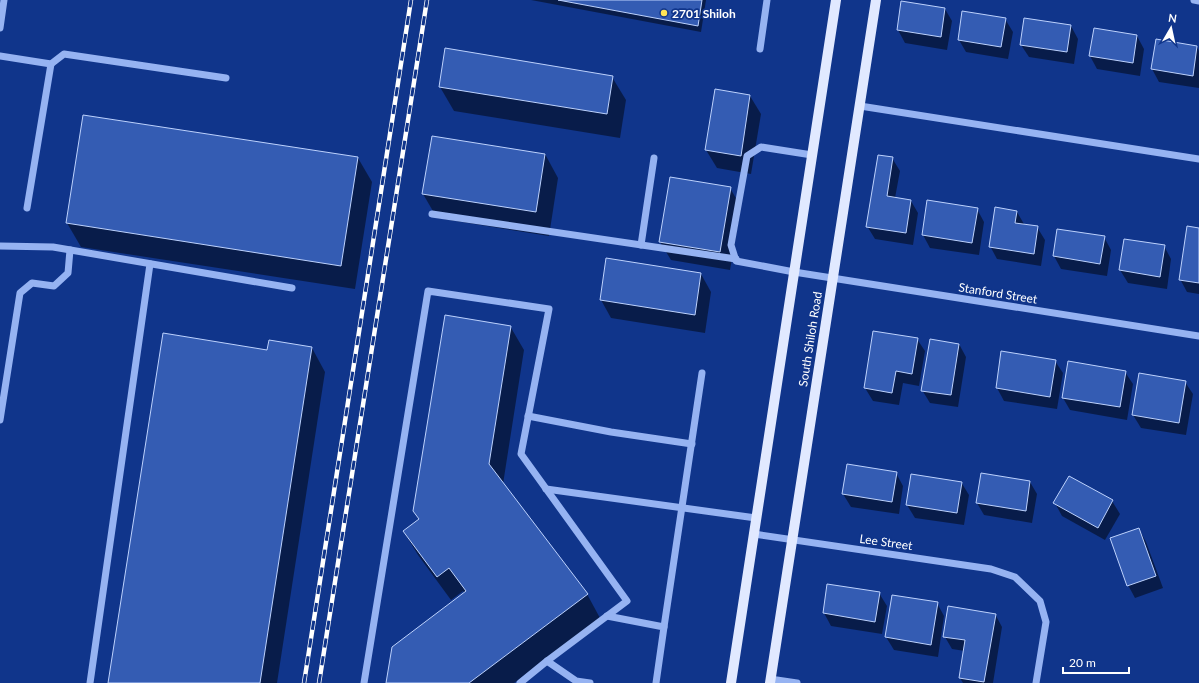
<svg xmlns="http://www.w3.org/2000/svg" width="1199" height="683" viewBox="0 0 1199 683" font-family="Lato,sans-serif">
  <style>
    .shadow { fill: #0007 }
    .building { fill: #345cb3; stroke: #bdd2fd }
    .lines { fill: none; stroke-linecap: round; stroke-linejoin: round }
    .minor { stroke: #96b3f2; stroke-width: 7 }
    .major { stroke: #e1e9ff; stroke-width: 10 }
    .rail-casing { stroke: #fff; stroke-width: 4.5 }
    .rail { stroke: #10358b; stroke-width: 3; stroke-dasharray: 9; stroke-linecap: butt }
    .poi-dot { fill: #ffe557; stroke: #10358b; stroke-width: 1.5 }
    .labels { text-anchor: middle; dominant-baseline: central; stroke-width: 3.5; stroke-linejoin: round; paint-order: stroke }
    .poi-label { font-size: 12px; font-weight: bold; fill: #fff; stroke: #10358b; text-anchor: start }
    .street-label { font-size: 12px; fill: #fff; stroke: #10358b }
  </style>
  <rect width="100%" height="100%" fill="#10358b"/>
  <g class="shadow">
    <polygon points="531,0 706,0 701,32"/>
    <polygon points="902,2 945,9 952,21 947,50 905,43 898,30"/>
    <polygon points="1005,19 1013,32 1008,59 966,52 959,40"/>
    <polygon points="1071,26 1078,39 1074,64 1029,57 1021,45"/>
    <polygon points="1094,30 1137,36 1144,49 1140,76 1097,69 1090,56"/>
    <polygon points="1197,47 1199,51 1199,88 1159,82 1152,69"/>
    <polygon points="612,77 626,100 620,138 454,111 440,87"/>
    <polygon points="750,96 761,114 751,174 717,168 706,150"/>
    <polygon points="432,137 545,154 558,178 549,236 437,218 423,194"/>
    <polygon points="358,158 372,182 355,289 81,247 67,223"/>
    <polygon points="892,158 900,171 895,198 911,201 918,213 913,245 875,239 867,226"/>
    <polygon points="730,188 741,207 730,270 671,260 660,242"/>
    <polygon points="977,209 984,222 979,255 930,248 923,235"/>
    <polygon points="1017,212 1024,224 1037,227 1045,240 1041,266 997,259 990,246"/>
    <polygon points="1199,229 1199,294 1187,292 1180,279"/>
    <polygon points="1104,237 1111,250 1107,276 1061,269 1054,256"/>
    <polygon points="1164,246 1171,259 1167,289 1128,283 1120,270"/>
    <polygon points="701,274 711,292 705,333 611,318 601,300"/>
    <polygon points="510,326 524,350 503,484 587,594 600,618 514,683 387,683 465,594 463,591 451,600 418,555 404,532 419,520 414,511"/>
    <polygon points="917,339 925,351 919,386 903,383 899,405 873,401 865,388"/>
    <polygon points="959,344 966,357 958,407 930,403 922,390"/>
    <polygon points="312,348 325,372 277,683 109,683 268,351"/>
    <polygon points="1002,352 1055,361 1063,373 1057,409 1004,401 997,388"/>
    <polygon points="1125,372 1133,384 1127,420 1070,410 1063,398"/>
    <polygon points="1185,382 1193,394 1186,435 1141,428 1133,415"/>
    <polygon points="896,473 903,486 899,514 851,507 843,494"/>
    <polygon points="1069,477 1112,501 1120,514 1105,540 1062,516 1055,503"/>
    <polygon points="961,482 969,495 964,525 915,518 907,505"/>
    <polygon points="1030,482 1037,494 1032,523 984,515 977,503"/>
    <polygon points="1139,529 1146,542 1163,588 1135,598 1128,585"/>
    <polygon points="828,585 879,593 887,606 882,634 831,626 824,613"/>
    <polygon points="937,603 944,616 938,657 894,650 886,637"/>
    <polygon points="995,614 1002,627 993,683 963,683 960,678 965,651 952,649 945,637"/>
  </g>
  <g class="building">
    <polygon points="558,0 702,0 698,26"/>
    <polygon points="901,1 945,8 941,37 897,30"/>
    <polygon points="962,11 1006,18 1001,47 958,40"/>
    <polygon points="1024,18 1071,25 1067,52 1020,45"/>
    <polygon points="1094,28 1137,35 1133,63 1089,56"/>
    <polygon points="1156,39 1197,46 1193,76 1151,69"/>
    <polygon points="445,48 613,76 607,114 439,87"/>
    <polygon points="715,89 750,95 741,156 705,150"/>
    <polygon points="83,115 358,157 341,266 66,223"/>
    <polygon points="432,136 545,154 536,212 422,194"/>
    <polygon points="878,155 893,157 887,196 911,200 906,233 866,227"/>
    <polygon points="670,177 731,187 720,252 659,242"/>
    <polygon points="927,200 978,208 972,243 922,235"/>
    <polygon points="995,207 1017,211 1015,223 1038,226 1034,254 989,247"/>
    <polygon points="1187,226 1199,228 1199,283 1179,280"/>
    <polygon points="1057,229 1105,236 1100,264 1053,256"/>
    <polygon points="1124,239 1165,245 1160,277 1119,270"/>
    <polygon points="606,258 701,273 695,315 600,300"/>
    <polygon points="445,315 511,326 489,464 588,594 469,683 386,683 392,647 466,591 449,568 437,577 403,531 419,519 413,511"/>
    <polygon points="873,331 918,338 912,374 896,371 892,393 864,388"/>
    <polygon points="163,333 267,350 269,340 312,347 260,683 108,683"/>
    <polygon points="930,339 959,344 951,395 921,391"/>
    <polygon points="1001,351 1056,360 1050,397 996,388"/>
    <polygon points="1068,361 1126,371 1120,407 1062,398"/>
    <polygon points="1139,373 1186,381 1179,423 1132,415"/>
    <polygon points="847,464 897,472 892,502 842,494"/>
    <polygon points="981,473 1030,481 1026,511 976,503"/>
    <polygon points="911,474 962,482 957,513 906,505"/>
    <polygon points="1069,476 1113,500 1098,528 1053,503"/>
    <polygon points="1139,528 1156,576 1127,586 1110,538"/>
    <polygon points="827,584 880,592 875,622 823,613"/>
    <polygon points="892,595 938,602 931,645 885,637"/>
    <polygon points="948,606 996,614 984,682 959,678 965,640 943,637"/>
  </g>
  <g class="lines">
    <g class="minor">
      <polyline points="1194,0 1199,1"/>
      <polyline points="0,28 4,0"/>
      <polyline points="760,49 767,0"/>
      <polyline points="0,56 51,64 27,208"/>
      <polyline points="51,64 64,54 226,78"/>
      <polyline points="860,106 1199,159"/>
      <polyline points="812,155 761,147 747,156 731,245 736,261 794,272 1199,336"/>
      <polyline points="432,214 736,259"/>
      <polyline points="641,245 654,158"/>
      <polyline points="0,246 53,247 292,288"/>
      <polyline points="528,416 611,432 692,444"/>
      <polyline points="0,420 20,293 32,283 54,286 68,273 70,250"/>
      <polyline points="546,489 756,518"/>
      <polyline points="754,534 991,569 1015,577 1040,601 1046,622 1036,683"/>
      <polyline points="607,616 664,627 656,683"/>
      <polyline points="664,627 702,373"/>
      <polyline points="547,661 576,681 590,683"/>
      <polyline points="770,679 797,683"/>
      <polyline points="90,683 150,264"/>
      <polyline points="364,683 428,291 549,309 521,454 627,601 547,661 520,683"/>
    </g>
    <g class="major">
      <polyline points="731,683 836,0"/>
      <polyline points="770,683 876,0"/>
    </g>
    <defs>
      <g id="rail">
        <polyline points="304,683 411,0"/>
        <polyline points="319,683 427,0"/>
      </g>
    </defs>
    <use href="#rail" class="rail-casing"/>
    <use href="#rail" class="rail"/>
  </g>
  <circle class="poi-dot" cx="664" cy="13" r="4"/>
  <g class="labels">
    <g class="poi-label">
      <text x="672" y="13">2701 Shiloh</text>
    </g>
    <g class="street-label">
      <text transform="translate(998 293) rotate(9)">Stanford Street</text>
      <text transform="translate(810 339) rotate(-81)">South Shiloh Road</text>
      <text transform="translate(886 542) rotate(8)">Lee Street</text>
    </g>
  </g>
  <g transform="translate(1171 28) rotate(9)" stroke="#10358b" stroke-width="3" paint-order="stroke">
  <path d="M0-3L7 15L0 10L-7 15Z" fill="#ffffff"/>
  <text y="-6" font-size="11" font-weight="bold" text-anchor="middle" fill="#ffffff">N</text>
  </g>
  <path d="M1063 667v6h66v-6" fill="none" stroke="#ffffff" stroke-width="2"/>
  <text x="1069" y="667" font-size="12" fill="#ffffff" stroke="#10358b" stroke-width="3" paint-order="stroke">20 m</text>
</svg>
